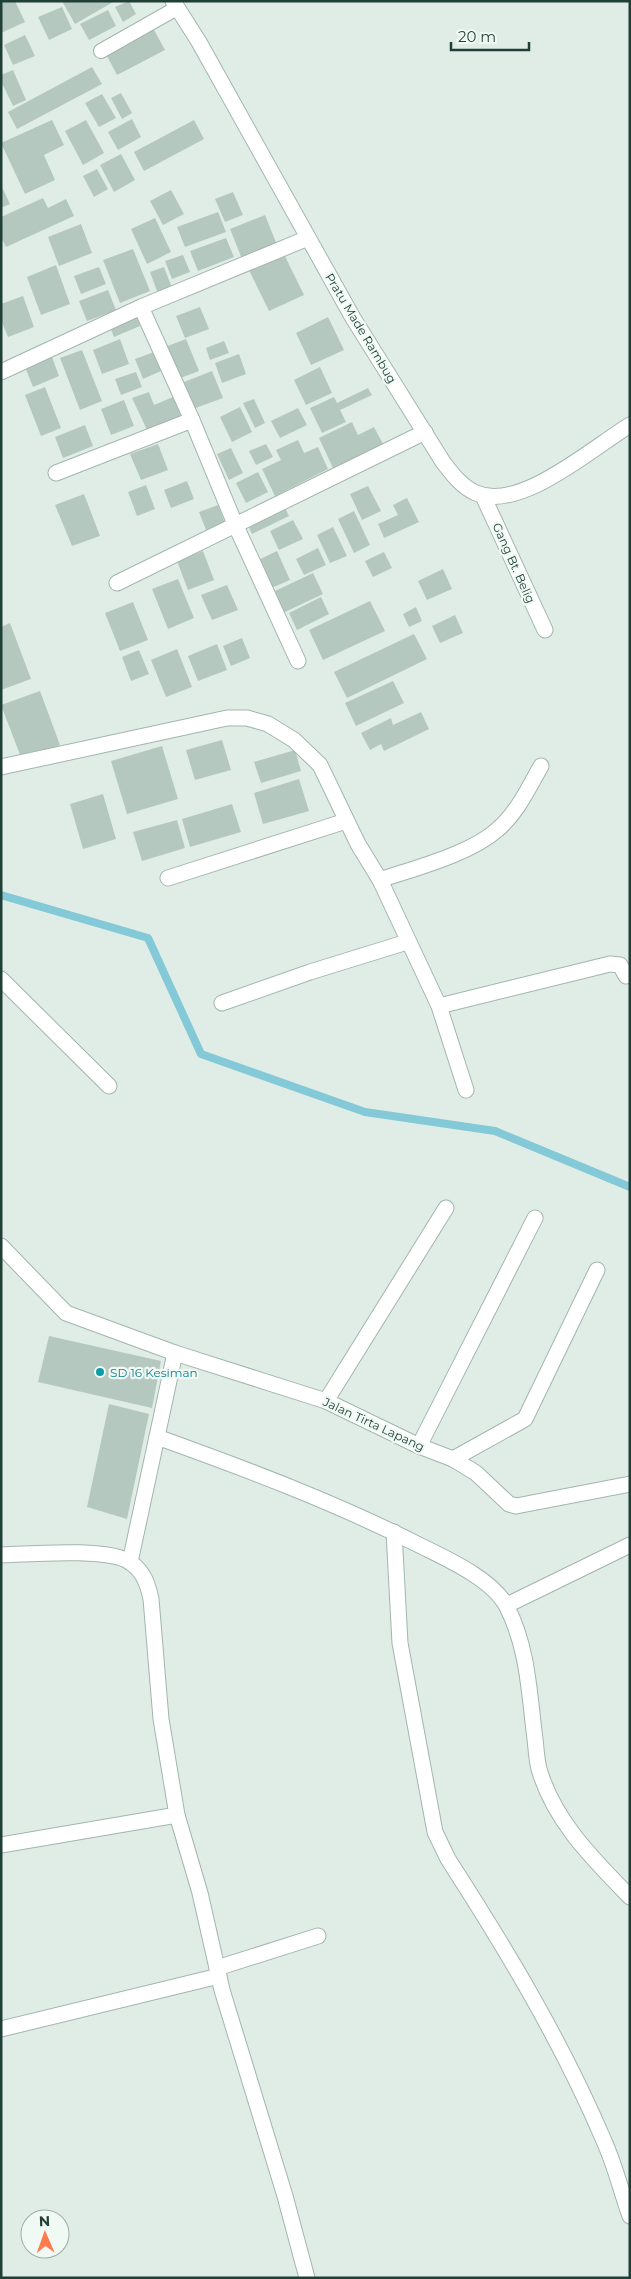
<svg xmlns="http://www.w3.org/2000/svg" width="631" height="2279" viewBox="0 0 631 2279" font-family="Montserrat,sans-serif">
  <style>
    .lines { fill: none; stroke-linecap: round; stroke-linejoin: round }
    .stream { stroke: #83c9d7; stroke-width: 8 }
    .building { fill: #b5c8c0 }
    .service-casing { stroke: #a2b5af; stroke-width: 16 }
    .minor-casing { stroke: #a2b5af; stroke-width: 17 }
    .tertiary-casing { stroke: #a2b5af; stroke-width: 17 }
    .service { stroke: #fff; stroke-width: 14 }
    .minor { stroke: #fff; stroke-width: 15 }
    .tertiary { stroke: #fff; stroke-width: 15 }
    .culture-dot { fill: #0f9aa8; stroke: #f1f9f5; stroke-width: 2 }
    .labels { text-anchor: middle; dominant-baseline: central; stroke-width: 4.5; stroke-linejoin: round; paint-order: stroke }
    .street-label { font-size: 12px; fill: #1f3f37; stroke: #f1f9f5 }
    .culture-label { font-size: 12px; fill: #0d838f; stroke: #f1f9f5; text-anchor: start }
  </style>
  <rect width="100%" height="100%" fill="#e0ede7"/>
  <g class="lines">
    <polyline class="stream" points="1,895 148,938 201,1054 365,1112 495,1131 630,1187"/>
  </g>
  <g class="building">
    <polygon points="1,1 15,1 25,22 1,33"/>
    <polygon points="62,1 115,1 75,24"/>
    <polygon points="129,1 136,14 123,22 115,7"/>
    <polygon points="62,7 72,29 49,40 38,17"/>
    <polygon points="108,10 116,26 89,40 80,24"/>
    <polygon points="153,28 165,50 117,75 106,54"/>
    <polygon points="25,35 35,56 13,65 4,45"/>
    <polygon points="92,67 102,84 17,129 8,112"/>
    <polygon points="13,70 26,100 13,106 1,81 1,75"/>
    <polygon points="121,93 132,113 122,119 111,98"/>
    <polygon points="102,94 116,118 99,127 85,103"/>
    <polygon points="132,119 141,137 118,150 108,132"/>
    <polygon points="52,120 64,145 44,155 55,180 25,194 1,143"/>
    <polygon points="86,120 104,153 83,165 65,131"/>
    <polygon points="194,120 204,139 144,171 134,152"/>
    <polygon points="121,154 135,180 114,192 100,165"/>
    <polygon points="97,169 108,189 94,197 83,176"/>
    <polygon points="1,185 10,204 1,208"/>
    <polygon points="171,190 184,214 163,225 150,201"/>
    <polygon points="233,192 243,215 225,222 215,199"/>
    <polygon points="43,198 48,208 66,199 74,216 6,247 1,237 1,217"/>
    <polygon points="218,212 226,232 185,247 177,227"/>
    <polygon points="265,215 277,245 242,259 230,229"/>
    <polygon points="155,218 171,252 147,264 131,229"/>
    <polygon points="81,224 92,253 59,266 48,237"/>
    <polygon points="226,238 234,257 198,271 190,251"/>
    <polygon points="133,249 150,291 120,303 103,260"/>
    <polygon points="282,250 304,295 269,311 247,266"/>
    <polygon points="183,255 190,272 172,279 165,261"/>
    <polygon points="56,265 70,304 41,315 27,277"/>
    <polygon points="99,267 106,284 81,294 74,276"/>
    <polygon points="164,267 172,288 158,294 150,272"/>
    <polygon points="108,290 116,310 87,321 79,301"/>
    <polygon points="23,296 34,327 8,337 1,320 1,304"/>
    <polygon points="200,307 209,329 185,338 176,316"/>
    <polygon points="136,315 140,326 114,337 109,325"/>
    <polygon points="328,317 344,350 311,365 296,333"/>
    <polygon points="120,339 129,364 102,374 93,350"/>
    <polygon points="186,339 199,371 178,379 165,347"/>
    <polygon points="224,341 229,353 210,360 206,348"/>
    <polygon points="82,350 102,401 80,410 60,358"/>
    <polygon points="154,352 161,371 143,379 135,359"/>
    <polygon points="239,354 246,374 222,383 215,363"/>
    <polygon points="52,357 59,376 33,387 25,367"/>
    <polygon points="320,367 332,393 306,405 294,380"/>
    <polygon points="212,371 223,398 190,410 179,384"/>
    <polygon points="136,372 142,387 121,395 115,379"/>
    <polygon points="45,387 61,428 41,436 25,395"/>
    <polygon points="368,388 372,395 340,410 346,422 322,433 310,408 334,397 337,403"/>
    <polygon points="149,392 154,405 173,397 182,419 148,432 132,398"/>
    <polygon points="254,399 265,423 255,428 243,403"/>
    <polygon points="124,400 134,426 111,435 101,409"/>
    <polygon points="240,407 252,432 232,442 220,417"/>
    <polygon points="298,408 307,425 280,438 271,421"/>
    <polygon points="352,422 358,435 374,427 383,444 333,468 319,438"/>
    <polygon points="85,425 93,446 63,458 55,437"/>
    <polygon points="298,440 304,453 318,447 328,469 275,496 262,469 281,460 276,450"/>
    <polygon points="158,444 168,470 141,480 130,454"/>
    <polygon points="266,444 273,457 256,465 249,451"/>
    <polygon points="231,448 243,473 229,480 217,454"/>
    <polygon points="258,472 268,492 246,503 236,483"/>
    <polygon points="187,481 194,499 171,508 164,490"/>
    <polygon points="146,485 155,509 137,516 128,492"/>
    <polygon points="368,486 381,511 362,520 350,494"/>
    <polygon points="84,494 100,536 72,546 55,505"/>
    <polygon points="407,498 419,522 384,538 378,524 398,515 393,505"/>
    <polygon points="283,504 289,516 252,534 246,521"/>
    <polygon points="218,505 225,523 206,530 199,512"/>
    <polygon points="354,511 370,545 354,553 338,519"/>
    <polygon points="293,520 303,539 279,550 270,531"/>
    <polygon points="333,527 347,556 330,563 317,535"/>
    <polygon points="318,548 326,565 304,575 296,559"/>
    <polygon points="203,551 214,580 188,590 177,561"/>
    <polygon points="277,551 290,580 269,589 256,561"/>
    <polygon points="384,552 392,568 373,577 365,561"/>
    <polygon points="443,569 452,589 427,600 418,581"/>
    <polygon points="313,573 323,594 283,613 273,592"/>
    <polygon points="178,579 194,618 168,629 152,589"/>
    <polygon points="227,585 238,610 212,620 201,595"/>
    <polygon points="321,597 329,614 297,630 289,613"/>
    <polygon points="370,601 385,631 323,660 309,630"/>
    <polygon points="133,602 148,640 120,651 105,613"/>
    <polygon points="416,607 422,621 409,627 403,614"/>
    <polygon points="455,615 463,633 440,643 432,626"/>
    <polygon points="10,623 31,679 1,690 1,627"/>
    <polygon points="414,634 427,659 347,698 334,672"/>
    <polygon points="242,638 250,658 231,666 223,646"/>
    <polygon points="217,644 227,670 198,681 188,656"/>
    <polygon points="177,649 192,687 166,697 151,660"/>
    <polygon points="139,650 149,674 131,681 122,657"/>
    <polygon points="393,681 404,703 356,726 345,703"/>
    <polygon points="40,691 60,745 22,760 1,705"/>
    <polygon points="421,712 429,729 384,751 381,744 370,750 361,733 391,718 393,725"/>
    <polygon points="222,740 231,770 195,780 186,750"/>
    <polygon points="162,746 178,799 127,814 111,761"/>
    <polygon points="295,750 301,771 261,783 254,762"/>
    <polygon points="299,779 309,811 263,824 254,793"/>
    <polygon points="103,794 116,839 83,849 70,804"/>
    <polygon points="232,804 241,832 190,847 182,819"/>
    <polygon points="177,820 185,848 142,861 133,832"/>
    <polygon points="49,1336 161,1361 152,1408 38,1382"/>
    <polygon points="109,1404 149,1414 127,1519 87,1507"/>
  </g>
  <g class="lines">
    <defs>
      <polyline id="service" points="101,51 177,8"/>
      <g id="minor">
        <polyline points="1,372 141,307 308,238"/>
        <polyline points="192,420 235,524 298,661"/>
        <polyline points="56,473 192,420 141,307"/>
        <polyline points="483,496 545,630"/>
        <polyline points="117,583 425,432"/>
        <polyline points="1,767 227,718 247,718 268,724 294,740 320,765 358,844 380,880 439,1006 466,1090"/>
        <polyline points="168,878 346,821"/>
        <path d="M380,880C415,868 470,854 497,830C517,813 528,789 541,766"/>
        <polyline points="1,979 109,1086"/>
        <polyline points="222,1003 310,972 407,942"/>
        <polyline points="439,1006 610,964 620,965 626,976"/>
        <polyline points="1,1246 66,1313 175,1353"/>
        <polyline points="326,1401 446,1208"/>
        <path d="M157,1437C246,1469 334,1502 419,1545C445,1558 493,1579 507,1607C527,1646 529,1689 534,1731C536,1744 536,1757 539,1769C554,1821 593,1859 630,1897"/>
        <polyline points="419,1446 535,1218"/>
        <polyline points="453,1459 476,1473 509,1504 516,1506 630,1484"/>
        <path d="M394,1532L400,1643L435,1832L448,1859C506,1949 562,2042 604,2141C615,2165 621,2191 630,2216"/>
        <path d="M1,1555C29,1554 111,1547 131,1563C144,1572 148,1585 151,1599L161,1719L177,1815L200,1893L222,1990L285,2196L307,2278"/>
        <polyline points="130,1562 175,1353 326,1401 419,1446 453,1459 525,1419 597,1270"/>
        <polyline points="507,1605 630,1545"/>
        <polyline points="1,1845 177,1815"/>
        <polyline points="217,1968 318,1936"/>
        <polyline points="1,2029 219,1976"/>
      </g>
      <path id="tertiary" d="M173,1L199,42L353,318L443,462C452,474 462,487 476,493C520,512 592,448 630,425"/>
    </defs>
    <use href="#service" class="service-casing"/>
    <use href="#minor" class="minor-casing"/>
    <use href="#tertiary" class="tertiary-casing"/>
    <use href="#service" class="service"/>
    <use href="#minor" class="minor"/>
    <use href="#tertiary" class="tertiary"/>
  </g>
  <circle class="culture-dot" cx="100" cy="1372" r="5"/>
  <g class="labels">
    <g class="street-label">
      <text transform="translate(361 328) rotate(59)">Pratu Made Rambug</text>
      <text transform="translate(514 563) rotate(66)">Gang Bt. Belig</text>
      <text transform="translate(374 1424) rotate(25)">Jalan Tirta Lapang</text>
    </g>
    <g class="culture-label">
      <text x="110" y="1372">SD 16 Kesiman</text>
    </g>
  </g>
  <rect width="631" height="2279" fill="none" stroke="#1f3f37" stroke-width="5"/>
  <g transform="translate(45 2234) rotate(358)"><circle r="24" fill="#f1f9f5" stroke="#9dafa9"/>
  <path d="M0-4L9 19L0 12L-9 19Z" fill="#ff7a4c"/>
  <text y="-8" font-size="14" font-weight="bold" text-anchor="middle" fill="#1f3f37">N</text>
  </g>
  <path d="M451 42v8h78v-8" fill="none" stroke="#1f3f37" stroke-width="2.5"/>
  <text x="458" y="42" font-size="15" fill="#1f3f37" stroke="#f1f9f5" stroke-width="4" paint-order="stroke">20 m</text>
</svg>
